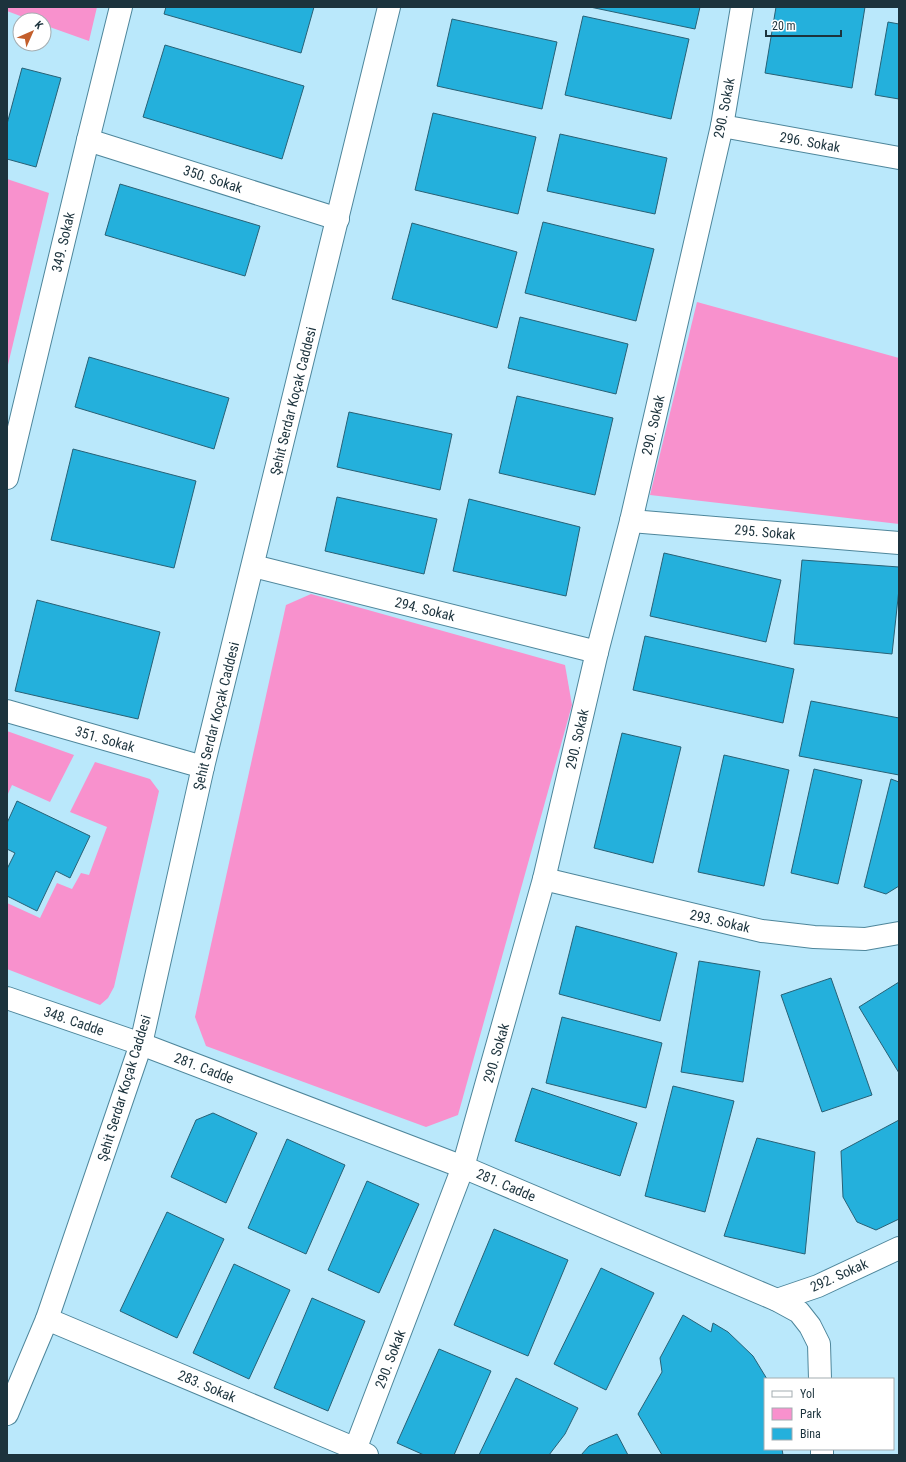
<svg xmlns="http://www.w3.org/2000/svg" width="906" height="1462" viewBox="0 0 906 1462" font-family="'Roboto Condensed',sans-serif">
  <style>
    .green { fill: #f891cd }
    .building { fill: #24b0dc; stroke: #286176 }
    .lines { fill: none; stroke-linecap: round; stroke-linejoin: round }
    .minor-casing { stroke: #4e869b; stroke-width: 24 }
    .tertiary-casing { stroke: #4e869b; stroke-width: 24 }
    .minor { stroke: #fff; stroke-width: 22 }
    .tertiary { stroke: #fff; stroke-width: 22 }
    .labels { text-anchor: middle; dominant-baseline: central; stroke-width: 3; stroke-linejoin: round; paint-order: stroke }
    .street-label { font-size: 14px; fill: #1c333d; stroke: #fff }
  </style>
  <rect width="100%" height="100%" fill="#bae8fb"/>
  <g class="green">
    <polygon points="7,7 97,7 89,41 44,25 44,20 31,20 7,11"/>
    <polygon points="7,179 49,193 7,369"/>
    <polygon points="697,302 899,358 899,524 650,495"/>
    <polygon points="311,594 565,665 572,705 458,1115 426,1127 206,1046 195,1017 286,605"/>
    <polygon points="7,731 74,755 50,802 12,785 7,796"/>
    <polygon points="95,762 150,779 159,791 114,987 108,998 100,1005 7,969 7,903 40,918 57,883 72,889 81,873 89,875 107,827 70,812"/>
  </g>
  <g class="building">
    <polygon points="166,7 314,7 301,53 164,14"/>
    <polygon points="590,7 700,7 695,29"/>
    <polygon points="776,7 865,7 852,88 765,73"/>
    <polygon points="583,16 689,39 671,119 565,95"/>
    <polygon points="452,19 557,42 542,109 437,86"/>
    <polygon points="888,22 899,24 899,99 875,95"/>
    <polygon points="165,45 304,86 282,159 143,117"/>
    <polygon points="22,68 61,78 36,167 7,159 7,124"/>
    <polygon points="433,113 536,137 518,214 415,190"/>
    <polygon points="560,134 667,158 655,214 547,191"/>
    <polygon points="120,184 260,226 245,276 105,235"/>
    <polygon points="543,222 654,249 636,321 525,293"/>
    <polygon points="412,223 517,252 497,328 392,299"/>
    <polygon points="520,317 628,344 616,394 508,368"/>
    <polygon points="89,357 229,398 214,449 75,407"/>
    <polygon points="517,396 613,418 595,495 499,473"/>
    <polygon points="349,412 452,434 440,490 337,467"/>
    <polygon points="73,449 196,481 174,568 51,540"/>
    <polygon points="337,497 437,519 424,574 325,551"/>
    <polygon points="469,499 580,527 566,596 453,571"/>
    <polygon points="664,553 781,580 766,642 650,616"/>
    <polygon points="802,560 899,567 899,589 892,654 794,644"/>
    <polygon points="37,600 160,632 138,719 15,691"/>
    <polygon points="645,636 794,669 783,723 633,690"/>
    <polygon points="811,701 899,718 899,775 799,756"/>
    <polygon points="622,733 681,747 653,863 594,848"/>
    <polygon points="724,755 789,770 764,886 698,872"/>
    <polygon points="814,769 862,780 838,884 791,873"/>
    <polygon points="891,779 899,782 899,886 886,894 864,887"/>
    <polygon points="17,801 90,836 70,878 56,871 37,911 7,896 7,869 15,853 7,849 7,823"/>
    <polygon points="576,926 677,953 660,1021 559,994"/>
    <polygon points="699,961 760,971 743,1082 681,1072"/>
    <polygon points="831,978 872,1095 822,1112 781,995"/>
    <polygon points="899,982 899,1073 859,1007"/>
    <polygon points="562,1017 662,1043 646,1108 546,1083"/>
    <polygon points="673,1086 734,1101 705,1212 645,1196"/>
    <polygon points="532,1088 637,1123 620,1176 515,1141"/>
    <polygon points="213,1113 257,1133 226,1203 171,1177 196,1120"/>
    <polygon points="899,1120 899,1219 876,1230 857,1222 843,1197 841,1151"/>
    <polygon points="757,1138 815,1152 805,1254 724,1236"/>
    <polygon points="287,1139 345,1165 306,1254 248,1228"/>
    <polygon points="367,1181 419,1204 379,1293 328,1270"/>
    <polygon points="167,1212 224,1239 177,1338 120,1311"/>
    <polygon points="494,1229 568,1260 528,1356 454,1325"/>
    <polygon points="234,1264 290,1290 249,1379 193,1353"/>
    <polygon points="601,1268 654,1293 606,1390 554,1364"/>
    <polygon points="312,1298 365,1321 328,1411 274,1388"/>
    <polygon points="683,1315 711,1332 713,1323 728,1332 753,1356 767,1379 765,1379 765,1449 782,1449 783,1455 662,1455 638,1414 662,1372 660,1358"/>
    <polygon points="439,1349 491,1371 454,1455 424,1455 397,1443"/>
    <polygon points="516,1378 578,1408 565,1434 549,1455 479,1455"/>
    <polygon points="617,1434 628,1455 581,1455 589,1446"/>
  </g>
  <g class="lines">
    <defs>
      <g id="minor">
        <polyline points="722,126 899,158"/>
        <polyline points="88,140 338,219"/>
        <polyline points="7,478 88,140 121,7"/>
        <polyline points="631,521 899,543"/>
        <polyline points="253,566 597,652"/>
        <polyline points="7,711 203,767"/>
        <polyline points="544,879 762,931 814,937 865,939 899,933"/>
        <polyline points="777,1300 818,1286 899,1248"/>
        <polyline points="47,1319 356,1449 367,1455"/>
        <polyline points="353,1455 463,1167 544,879 597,652 631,521 722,126 742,7"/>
      </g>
      <g id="tertiary">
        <polyline points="7,998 141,1044 463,1167 777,1300 799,1312 810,1326 819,1344 820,1379"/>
        <polyline points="7,1414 47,1319 141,1044 203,767 389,7"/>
        <polyline points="822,1449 822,1455"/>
      </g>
    </defs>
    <use href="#minor" class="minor-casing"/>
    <use href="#tertiary" class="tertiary-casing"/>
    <use href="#minor" class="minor"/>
    <use href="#tertiary" class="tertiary"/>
  </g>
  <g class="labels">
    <g class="street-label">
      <text transform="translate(724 108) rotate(-79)">290. Sokak</text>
      <text transform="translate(810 142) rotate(10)">296. Sokak</text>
      <text transform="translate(213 179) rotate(18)">350. Sokak</text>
      <text transform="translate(63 242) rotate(-77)">349. Sokak</text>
      <text transform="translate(293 401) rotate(-76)">Şehit Serdar Koçak Caddesi</text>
      <text transform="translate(653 425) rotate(-77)">290. Sokak</text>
      <text transform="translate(765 532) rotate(5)">295. Sokak</text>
      <text transform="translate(425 609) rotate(14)">294. Sokak</text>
      <text transform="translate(216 716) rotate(-76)">Şehit Serdar Koçak Caddesi</text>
      <text transform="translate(105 739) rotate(16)">351. Sokak</text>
      <text transform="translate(577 739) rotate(-77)">290. Sokak</text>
      <text transform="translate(720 921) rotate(13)">293. Sokak</text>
      <text transform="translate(74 1021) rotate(19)">348. Cadde</text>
      <text transform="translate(496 1053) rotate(-74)">290. Sokak</text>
      <text transform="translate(204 1068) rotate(21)">281. Cadde</text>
      <text transform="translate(124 1088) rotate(-73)">Şehit Serdar Koçak Caddesi</text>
      <text transform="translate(506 1185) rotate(23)">281. Cadde</text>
      <text transform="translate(839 1275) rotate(-24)">292. Sokak</text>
      <text transform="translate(390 1359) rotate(-69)">290. Sokak</text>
      <text transform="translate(207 1386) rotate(23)">283. Sokak</text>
    </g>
  </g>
  <rect width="906" height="1462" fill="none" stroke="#1c333d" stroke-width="16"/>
  <rect x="764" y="1378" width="130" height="72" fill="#ffffff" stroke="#a4adb1"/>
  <rect x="772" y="1391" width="20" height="6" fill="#ffffff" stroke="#a4adb1"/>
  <text x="800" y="1398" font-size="12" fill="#1c333d">Yol</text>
  <rect x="772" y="1408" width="20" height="12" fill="#f891cd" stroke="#a4adb1"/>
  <text x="800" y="1418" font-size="12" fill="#1c333d">Park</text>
  <rect x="772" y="1428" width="20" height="12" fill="#24b0dc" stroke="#a4adb1"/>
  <text x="800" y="1438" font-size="12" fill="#1c333d">Bina</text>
  <g transform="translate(32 32) rotate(45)"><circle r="19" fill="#ffffff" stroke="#a4adb1"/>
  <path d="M0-3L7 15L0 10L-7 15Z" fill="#c35e2b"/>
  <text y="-6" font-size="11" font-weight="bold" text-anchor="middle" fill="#1c333d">K</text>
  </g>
  <path d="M766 30v6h75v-6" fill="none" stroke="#1c333d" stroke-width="2"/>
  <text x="772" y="30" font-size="12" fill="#1c333d" stroke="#ffffff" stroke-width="3" paint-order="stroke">20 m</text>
</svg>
